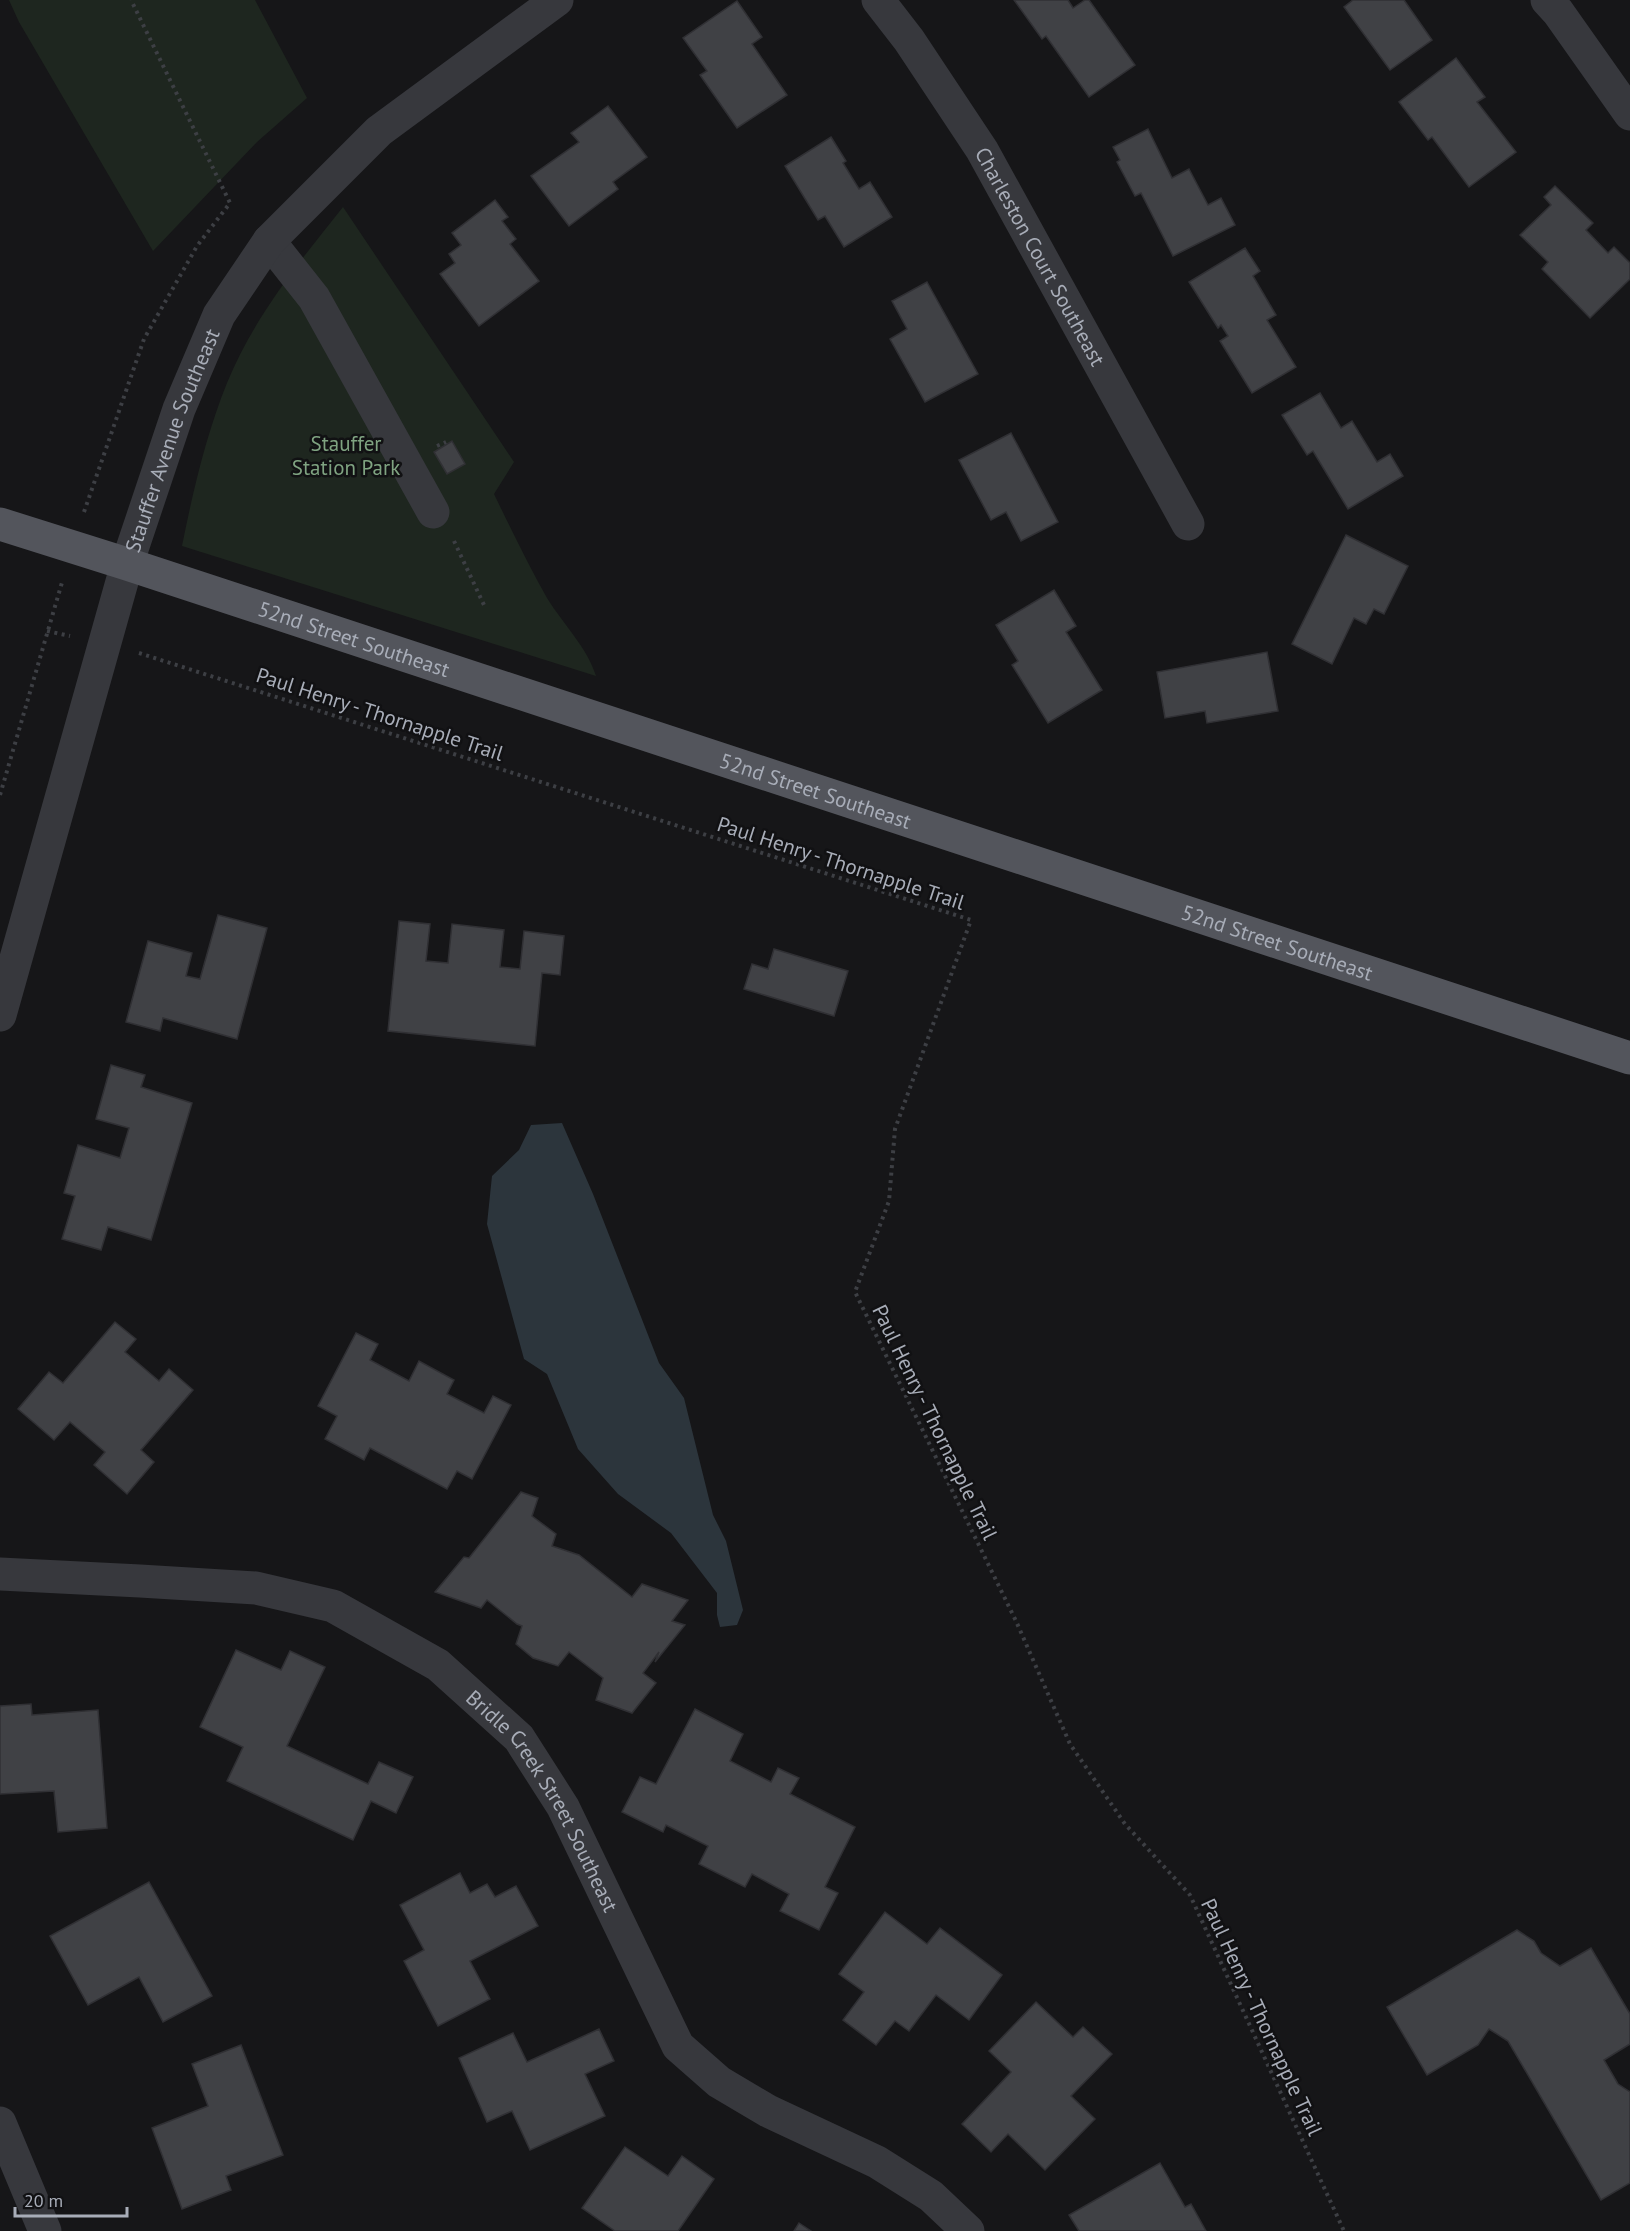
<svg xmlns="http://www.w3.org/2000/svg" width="1630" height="2231" viewBox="0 0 1630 2231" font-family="'PT Sans',sans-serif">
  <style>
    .green { fill: #1e261f }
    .water { fill: #2c353c }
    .building { fill: #404145; stroke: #303034; stroke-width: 1.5 }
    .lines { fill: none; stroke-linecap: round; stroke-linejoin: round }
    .path { stroke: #3d3f44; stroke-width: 4; stroke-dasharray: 3 4.5; stroke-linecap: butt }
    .minor { stroke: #37383d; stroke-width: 33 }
    .major { stroke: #53555c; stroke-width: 33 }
    .labels { text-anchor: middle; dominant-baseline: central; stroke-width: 5; stroke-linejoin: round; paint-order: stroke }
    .street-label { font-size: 21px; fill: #a8adb8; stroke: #111113 }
    .park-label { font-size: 21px; fill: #7fa381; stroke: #111113 }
  </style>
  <rect width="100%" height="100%" fill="#161618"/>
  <g class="green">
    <polygon points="9,0 255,0 307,98 257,142 153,251 19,22"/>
    <path d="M343,207L514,462L494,494C511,529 528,564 547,598C563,624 587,647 596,676L182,546C193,491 206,435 227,383C254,317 299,262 343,207Z"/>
  </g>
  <polygon class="water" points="562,1123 593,1194 659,1363 684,1398 713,1515 726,1541 743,1610 737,1625 720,1627 717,1615 717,1593 671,1533 618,1494 578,1449 547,1374 524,1359 487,1224 492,1176 519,1150 531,1125"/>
  <g class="building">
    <polygon points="1014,0 1068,0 1073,8 1085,0 1089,0 1135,65 1089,97 1046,36 1042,39"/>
    <polygon points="1353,0 1404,0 1432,40 1390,70 1344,7"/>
    <polygon points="737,1 762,37 752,44 787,95 737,128 700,75 707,71 683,38"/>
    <polygon points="1456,58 1485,97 1477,102 1516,152 1469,187 1432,137 1428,140 1399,102"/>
    <polygon points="608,106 647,157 613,182 618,189 569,226 531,176 579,142 571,133"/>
    <polygon points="1148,129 1172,178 1189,169 1208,205 1221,198 1235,225 1173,256 1141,193 1135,196 1117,162 1120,160 1113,147"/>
    <polygon points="831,137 846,161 843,163 859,189 870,182 892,217 844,247 825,216 818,220 785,166"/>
    <polygon points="1555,186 1593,223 1586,230 1608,253 1614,247 1630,263 1630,279 1590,318 1542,269 1548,262 1520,235 1551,205 1544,197"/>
    <polygon points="495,200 508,217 502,221 516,239 510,244 539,281 479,326 440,274 455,263 449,254 461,245 452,233"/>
    <polygon points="1245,248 1260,271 1253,276 1276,315 1267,320 1296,367 1252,393 1220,341 1228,336 1221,325 1218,328 1189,282"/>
    <polygon points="927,282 978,374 925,402 890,339 907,329 892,301"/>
    <polygon points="1320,393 1341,428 1352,421 1377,462 1390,454 1403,476 1348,509 1313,451 1307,455 1282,415"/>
    <polygon points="1011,433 1058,522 1021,541 1006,512 991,520 959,460"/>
    <polygon points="452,441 465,464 447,474 434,452"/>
    <polygon points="1346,535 1408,566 1384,614 1374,609 1366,624 1354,618 1332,664 1292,644"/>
    <polygon points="1054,590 1076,626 1066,632 1102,690 1048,723 1012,665 1018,661 996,625"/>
    <polygon points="1267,652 1278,711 1207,723 1205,711 1165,718 1157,672"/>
    <polygon points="218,915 267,928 237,1039 163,1018 160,1031 126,1022 148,941 192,953 186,976 200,979"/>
    <polygon points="399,921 430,924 426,961 448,963 452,924 504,930 500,967 520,969 524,931 564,936 560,975 542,973 535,1046 388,1031"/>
    <polygon points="774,949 848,971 834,1016 744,989 752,964 768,969"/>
    <polygon points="111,1065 145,1075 141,1087 192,1103 151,1240 108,1227 101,1250 62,1239 75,1196 64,1193 78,1145 120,1158 129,1128 96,1119"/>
    <polygon points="115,1322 136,1339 125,1352 159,1381 169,1369 193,1390 141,1450 154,1462 127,1494 94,1465 105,1452 70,1422 54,1440 18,1409 49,1372 63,1383"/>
    <polygon points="356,1333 378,1344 370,1360 409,1381 419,1361 454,1380 447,1394 484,1413 493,1396 511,1405 472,1479 457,1471 447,1489 370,1448 364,1460 325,1439 337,1416 318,1406"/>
    <polygon points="521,1492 538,1498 532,1516 556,1534 552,1546 579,1555 632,1597 642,1584 688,1600 672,1621 685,1625 655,1662 659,1652 643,1673 656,1683 632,1713 596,1700 603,1678 569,1652 558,1666 533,1658 516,1644 522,1626 517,1624 487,1600 481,1608 435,1592 464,1557 469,1558"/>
    <polygon points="236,1650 281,1670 290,1651 325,1667 287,1746 368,1784 379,1762 413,1777 396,1813 371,1801 353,1840 227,1781 243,1747 200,1727"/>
    <polygon points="31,1704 32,1715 98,1710 107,1828 58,1832 54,1791 0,1794 0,1706"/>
    <polygon points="695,1709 743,1734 730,1761 771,1782 778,1768 799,1778 790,1794 855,1827 825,1887 838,1893 819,1930 780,1911 789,1894 752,1874 745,1887 699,1864 708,1846 666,1825 663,1832 622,1812 640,1777 656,1784"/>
    <polygon points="460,1873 470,1893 487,1884 495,1897 516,1886 538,1926 470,1961 490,1999 438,2026 404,1961 424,1950 400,1905"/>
    <polygon points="149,1882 212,1996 163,2022 139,1977 88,2005 50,1936"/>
    <polygon points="885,1912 927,1944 940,1928 1002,1975 969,2020 936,1995 909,2031 895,2021 876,2045 843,2020 864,1992 839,1974"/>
    <polygon points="1517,1930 1534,1941 1541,1953 1560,1966 1591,1948 1630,2014 1630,2044 1604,2060 1618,2084 1630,2092 1630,2183 1601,2200 1508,2041 1489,2029 1478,2045 1427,2075 1387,2007"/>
    <polygon points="1036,2002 1073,2037 1083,2027 1112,2054 1071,2096 1095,2119 1045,2170 1008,2134 991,2152 962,2124 1011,2072 989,2051"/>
    <polygon points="599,2029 614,2061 585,2074 605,2116 530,2150 512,2111 487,2122 459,2058 513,2033 527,2062"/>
    <polygon points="241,2045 283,2155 226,2176 231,2190 182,2209 152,2128 208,2106 192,2064"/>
    <polygon points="625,2147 668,2176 682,2156 714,2179 678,2231 615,2231 582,2208"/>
    <polygon points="1160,2163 1185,2207 1191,2204 1206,2231 1079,2231 1069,2215"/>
    <polygon points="799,2223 811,2231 794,2231"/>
  </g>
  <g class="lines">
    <g class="path">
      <polyline points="437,446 446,442"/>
      <polyline points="84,512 144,339 197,246 230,203 131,0"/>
      <polyline points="454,541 484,605"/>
      <polyline points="47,631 70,636"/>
      <polyline points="139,653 971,920 895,1129 889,1201 855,1292 1016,1621 1070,1744 1125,1824 1190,1895 1344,2231"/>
      <polyline points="0,795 63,579"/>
    </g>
    <g class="minor">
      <path id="s1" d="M878,0L909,40L982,150L1188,524"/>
      <polyline points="1547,0 1558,12 1630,114"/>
      <polyline points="269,241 314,298 433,512"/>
      <path id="s2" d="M0,1015L127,564L179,409L219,315L269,241L379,131L557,0"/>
      <path id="s3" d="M0,1574L140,1581L256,1588L333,1606L438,1665L519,1738L563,1807L678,2046L719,2082L768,2111L877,2162L931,2196L968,2231"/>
      <polyline points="0,2123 45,2231"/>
    </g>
    <path class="major" id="s4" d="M0,524L127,564L1630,1058"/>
  </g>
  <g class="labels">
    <g class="street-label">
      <text stroke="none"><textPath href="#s1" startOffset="304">Charleston Court Southeast</textPath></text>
      <text stroke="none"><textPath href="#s2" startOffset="600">Stauffer Avenue Southeast</textPath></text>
      <text stroke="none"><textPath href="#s4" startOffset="372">52nd Street Southeast</textPath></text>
      <text transform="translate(380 714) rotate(18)">Paul Henry - Thornapple Trail</text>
      <text stroke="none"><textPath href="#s4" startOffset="858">52nd Street Southeast</textPath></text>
      <text transform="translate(841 863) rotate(18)">Paul Henry - Thornapple Trail</text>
      <text stroke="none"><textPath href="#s4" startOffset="1344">52nd Street Southeast</textPath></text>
      <text transform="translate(935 1422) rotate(64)">Paul Henry - Thornapple Trail</text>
      <text stroke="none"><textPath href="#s3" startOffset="630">Bridle Creek Street Southeast</textPath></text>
      <text transform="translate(1262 2017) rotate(65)">Paul Henry - Thornapple Trail</text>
    </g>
    <g class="park-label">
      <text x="346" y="443">Stauffer<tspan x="346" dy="24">Station Park</tspan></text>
    </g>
  </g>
  <path d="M15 2207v9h112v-9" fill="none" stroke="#a8adb8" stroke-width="3"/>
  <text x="24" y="2207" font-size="18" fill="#a8adb8" stroke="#111113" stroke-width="4.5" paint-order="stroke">20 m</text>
</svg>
